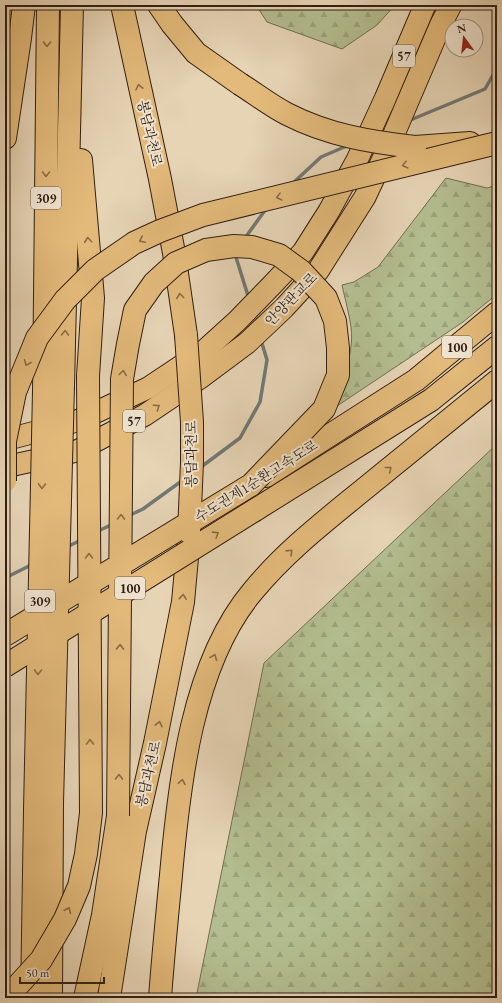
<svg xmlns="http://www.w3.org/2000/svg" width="502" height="1003" viewBox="0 0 502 1003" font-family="'EB Garamond','Noto Serif KR',serif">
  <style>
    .forest { fill: url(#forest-firs); stroke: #726e50 }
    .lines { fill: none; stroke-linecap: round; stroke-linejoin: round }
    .stream { stroke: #717976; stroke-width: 3.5 }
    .primary-casing { stroke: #301f12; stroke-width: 23 }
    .highway-casing { stroke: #301f12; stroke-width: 24 }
    .primary { stroke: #e3ba7a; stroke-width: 21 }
    .highway { stroke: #e3ba7a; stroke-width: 22 }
    .highway-bridge-casing { stroke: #301f12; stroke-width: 24; stroke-linecap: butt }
    .highway-bridge { stroke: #e3ba7a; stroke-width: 22 }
    .oneway { stroke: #8a6c46 }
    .labels { text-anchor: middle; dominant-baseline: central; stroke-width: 4; stroke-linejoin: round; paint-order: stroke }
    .shield { fill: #efe3cf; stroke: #695a4b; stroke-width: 1 }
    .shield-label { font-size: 13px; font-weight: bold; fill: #301f12 }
    .street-label { font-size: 14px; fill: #301f12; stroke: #efe3cf }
  </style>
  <defs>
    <pattern id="forest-firs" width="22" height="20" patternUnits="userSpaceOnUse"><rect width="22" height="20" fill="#b3bd8f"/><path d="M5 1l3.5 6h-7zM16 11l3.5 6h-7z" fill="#9aa27a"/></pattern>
  </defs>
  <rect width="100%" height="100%" fill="#e6d4b5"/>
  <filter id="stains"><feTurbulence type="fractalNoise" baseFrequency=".005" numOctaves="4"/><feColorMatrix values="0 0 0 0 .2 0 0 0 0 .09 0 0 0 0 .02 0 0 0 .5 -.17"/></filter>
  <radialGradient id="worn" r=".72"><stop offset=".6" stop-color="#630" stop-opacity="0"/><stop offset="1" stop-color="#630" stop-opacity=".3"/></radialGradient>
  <g class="forest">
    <polygon points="256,5 395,5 377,25 342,49 267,22"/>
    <path d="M446,178L487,188L497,185V294L463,322L328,412C339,388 355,356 351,327C349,313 345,299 342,285L354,282L378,267Z"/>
    <polygon points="497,444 497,998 196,998 264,663"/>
  </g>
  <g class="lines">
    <g class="stream">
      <polyline points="408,121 485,89 497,68"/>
      <polyline points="292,184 321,157 349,145"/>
      <polyline points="245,238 266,209"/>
      <polyline points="235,254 249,299"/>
      <polyline points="201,467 240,438 260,402 267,360 261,340"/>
      <polyline points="128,516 143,509 183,480"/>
      <polyline points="96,532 113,524"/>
      <polyline points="67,547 81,540"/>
      <polyline points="5,578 33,564"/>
    </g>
    <defs>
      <g id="primary">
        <polyline points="5,440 77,421 148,388 205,350 237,321 273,284 303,252 329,211 357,160 385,99 425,5"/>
        <polyline points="5,467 77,451 145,415 200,378 247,343 284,308 318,271 365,197 388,148 441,24 451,5"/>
      </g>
      <g id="highway">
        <polyline points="122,5 160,179 174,253 186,335"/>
        <polyline points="159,5 172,24 196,53 240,84"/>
        <polyline points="5,138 20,38 24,5"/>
        <polyline points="415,147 470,143"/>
        <polyline points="81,160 93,298 88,376"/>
        <polyline points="63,386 72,5"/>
        <polyline points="44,391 48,5"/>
        <polyline points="266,476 416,380 497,313"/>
        <polyline points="255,510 431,400 497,347"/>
        <polyline points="32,998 35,810"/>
        <polyline points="51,998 52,803"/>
        <polyline points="85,998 103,915 118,816"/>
        <polyline points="109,998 135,831 155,743 183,602 189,536"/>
        <path d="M160,998C163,957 167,916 171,875C179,784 192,663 253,591C285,552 325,521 363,490C408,453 453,417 497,381"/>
      </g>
    </defs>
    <use href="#primary" class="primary-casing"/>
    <use href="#highway" class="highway-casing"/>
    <use href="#primary" class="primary"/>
    <use href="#highway" class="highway"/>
    <defs>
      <g id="highway-bridge">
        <path d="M240,84C256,94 271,106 287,114C328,135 370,142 415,147"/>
        <polyline points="186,335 192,422 192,462 189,532"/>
        <polyline points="5,481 5,441 15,392 37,338 65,300 95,270 134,243 160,231 203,215 497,143"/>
        <polyline points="5,635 251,485 324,409 338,375 338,348 335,321 326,298 301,271 279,255 252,247 234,246 206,250 176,263 154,283 135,310 128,344 122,379 118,816"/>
        <polyline points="5,666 255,510"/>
        <polyline points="52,803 63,386"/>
        <polyline points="35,810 44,391"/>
        <polyline points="5,998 9,995 41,960 65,919 79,886 86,854 91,813 88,376"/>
      </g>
    </defs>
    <use href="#highway-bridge" class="highway-bridge-casing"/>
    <use href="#highway-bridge" class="highway-bridge"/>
  </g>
  <defs><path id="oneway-chevron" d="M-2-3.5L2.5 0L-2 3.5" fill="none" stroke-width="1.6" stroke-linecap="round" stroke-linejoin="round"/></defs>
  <g class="oneway">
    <use href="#oneway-chevron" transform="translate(47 44) rotate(91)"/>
    <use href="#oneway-chevron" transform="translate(139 87) rotate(-103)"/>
    <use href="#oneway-chevron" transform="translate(405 165) rotate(166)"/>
    <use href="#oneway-chevron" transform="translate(46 174) rotate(91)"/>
    <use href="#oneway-chevron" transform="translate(279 197) rotate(166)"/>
    <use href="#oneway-chevron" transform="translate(88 240) rotate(-95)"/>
    <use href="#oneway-chevron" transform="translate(142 240) rotate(153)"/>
    <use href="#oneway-chevron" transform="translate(180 296) rotate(-98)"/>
    <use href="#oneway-chevron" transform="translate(65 333) rotate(-89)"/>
    <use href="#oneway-chevron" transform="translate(27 363) rotate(112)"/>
    <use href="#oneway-chevron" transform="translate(123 373) rotate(-82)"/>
    <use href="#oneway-chevron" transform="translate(157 407) rotate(-34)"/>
    <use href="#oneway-chevron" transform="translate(389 469) rotate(-39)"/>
    <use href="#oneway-chevron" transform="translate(42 486) rotate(91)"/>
    <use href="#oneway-chevron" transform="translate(121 517) rotate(-89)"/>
    <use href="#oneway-chevron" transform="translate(216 534) rotate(-32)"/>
    <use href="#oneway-chevron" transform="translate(290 552) rotate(-44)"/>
    <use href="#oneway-chevron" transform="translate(89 556) rotate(-90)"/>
    <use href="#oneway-chevron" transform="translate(183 597) rotate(-84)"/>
    <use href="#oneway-chevron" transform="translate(120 647) rotate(-89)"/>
    <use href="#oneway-chevron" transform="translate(214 657) rotate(-68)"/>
    <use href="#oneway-chevron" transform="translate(38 672) rotate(91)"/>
    <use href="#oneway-chevron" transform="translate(159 724) rotate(-78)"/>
    <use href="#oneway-chevron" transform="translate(90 742) rotate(-90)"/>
    <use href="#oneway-chevron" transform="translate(119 777) rotate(-89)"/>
    <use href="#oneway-chevron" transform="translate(182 782) rotate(-81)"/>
    <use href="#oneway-chevron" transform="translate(68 910) rotate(-67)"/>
  </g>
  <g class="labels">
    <g class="shield">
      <rect x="393" y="45" width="22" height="22" rx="3"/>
      <rect x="31" y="187" width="30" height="22" rx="3"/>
      <rect x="442" y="336" width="30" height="22" rx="3"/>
      <rect x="123" y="410" width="22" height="22" rx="3"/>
      <rect x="115" y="577" width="30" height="22" rx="3"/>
      <rect x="25" y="590" width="30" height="22" rx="3"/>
    </g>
    <g class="shield-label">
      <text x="404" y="56">57</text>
      <text x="46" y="198">309</text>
      <text x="457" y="347">100</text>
      <text x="134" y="421">57</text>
      <text x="130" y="588">100</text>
      <text x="40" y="601">309</text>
    </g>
    <g class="street-label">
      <text transform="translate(150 133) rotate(77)">봉담과천로</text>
      <text transform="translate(291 299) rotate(-46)">안양판교로</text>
      <text transform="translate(191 454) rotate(-90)">봉담과천로</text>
      <text transform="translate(256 481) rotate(-32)">수도권제1순환고속도로</text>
      <text transform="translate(148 774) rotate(-77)">봉담과천로</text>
    </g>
  </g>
  <rect width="502" height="1003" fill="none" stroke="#e6d4b5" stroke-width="20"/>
  <rect x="6" y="6" width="490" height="991" fill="none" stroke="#301f12" stroke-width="2"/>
  <rect x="10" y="10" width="482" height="983" fill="none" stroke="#301f12"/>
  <g transform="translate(464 38) rotate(345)"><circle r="19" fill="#efe3cf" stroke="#a39583"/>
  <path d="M0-3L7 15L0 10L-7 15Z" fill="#8f2418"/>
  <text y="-6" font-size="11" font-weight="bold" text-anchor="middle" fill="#301f12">N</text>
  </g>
  <path d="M20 977v6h84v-6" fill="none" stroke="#301f12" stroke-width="2"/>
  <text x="26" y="977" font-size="12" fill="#301f12" stroke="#efe3cf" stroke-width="3" paint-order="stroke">50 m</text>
  <rect width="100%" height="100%" filter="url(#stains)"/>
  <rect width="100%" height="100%" fill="url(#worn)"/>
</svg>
